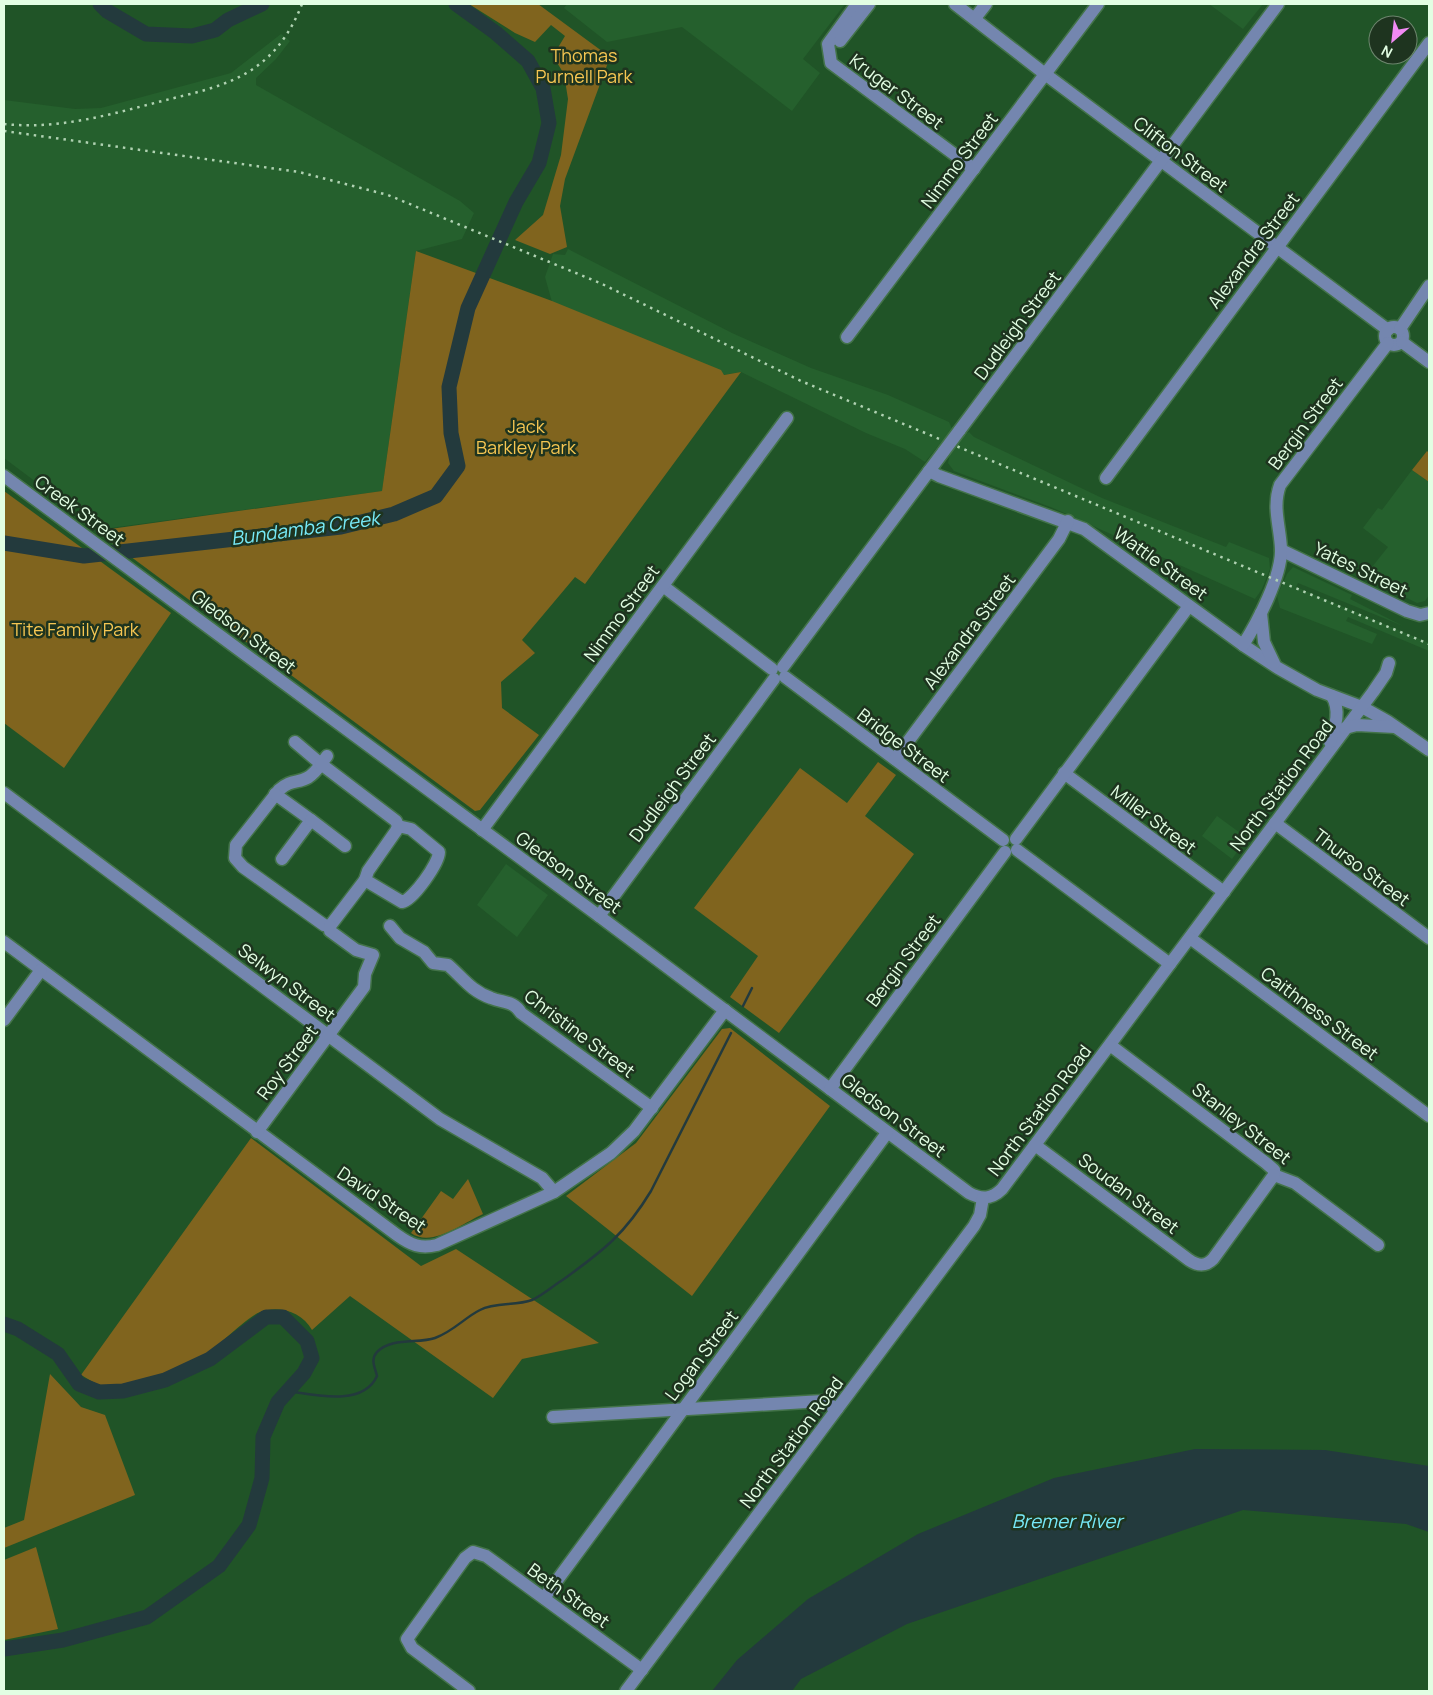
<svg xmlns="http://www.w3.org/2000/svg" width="1433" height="1695" viewBox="0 0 1433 1695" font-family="Manrope,sans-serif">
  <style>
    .built { fill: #25602d }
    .green { fill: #80641e }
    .water { fill: #233a3d }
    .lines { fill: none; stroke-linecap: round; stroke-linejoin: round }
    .stream { stroke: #233a3d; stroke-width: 2.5 }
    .river { stroke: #233a3d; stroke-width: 15 }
    .minor-casing { stroke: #437349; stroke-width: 15 }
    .minor { stroke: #7486af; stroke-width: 12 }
    .rail { stroke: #b0d2b2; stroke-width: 2.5; stroke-dasharray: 2.5 5; stroke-linecap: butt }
    .minor-bridge-casing { stroke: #437349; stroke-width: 15; stroke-linecap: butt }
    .minor-bridge { stroke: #7486af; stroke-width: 12 }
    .labels { text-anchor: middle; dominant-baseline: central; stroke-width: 5; stroke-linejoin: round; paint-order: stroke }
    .park-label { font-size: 18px; fill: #f6c652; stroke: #1e341f }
    .street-label { font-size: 18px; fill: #e2fee3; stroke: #1e341f }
    .water-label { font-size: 19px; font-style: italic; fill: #77eaf8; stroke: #1e341f }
  </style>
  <rect width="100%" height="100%" fill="#205427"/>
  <g class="built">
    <polygon points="567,4 845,4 803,59 820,73 792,111 682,27 607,42 564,8"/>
    <polygon points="1209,4 1263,4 1243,29"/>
    <polygon points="281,34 290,41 276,59 256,78 256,85 460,201 474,213 462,239 416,251 382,491 110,528 36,482 4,458 4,100 75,109 101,108 231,73"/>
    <polygon points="568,249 732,333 811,368 888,395 949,422 952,429 925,462 905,449 866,433 741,372 723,375 552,302 545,277 553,254 565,255"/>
    <polygon points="969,432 974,437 1102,498 1226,547 1229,542 1269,558 1270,569 1262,589 1255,599 1053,508 954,471 948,463 950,453 963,435"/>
    <polygon points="1412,470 1429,482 1429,595 1425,601 1417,603 1364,577 1388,547 1363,528 1378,508 1382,510"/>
    <polygon points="1293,567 1352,595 1350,599 1403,626 1298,583 1296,587 1429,643 1429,651 1348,617 1346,621 1377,634 1372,644 1280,608 1277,596 1287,574"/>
    <polygon points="1217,816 1247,838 1232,859 1202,836"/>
    <polygon points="506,864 548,895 517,937 477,905"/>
  </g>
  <g class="green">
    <polygon points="469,4 538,4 610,57 565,179 560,206 567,247 550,254 515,240 543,215 561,155 568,99 564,74 553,56 565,36 551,25 535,42 515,33"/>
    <polygon points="416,251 552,301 721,370 724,375 741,372 585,584 575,577 522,640 535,653 501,682 502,708 539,735 480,810 475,811 96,531 382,491"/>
    <polygon points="1427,451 1429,453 1429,482 1412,470"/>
    <polygon points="4,491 171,613 64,768 4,723"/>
    <polygon points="878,762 896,775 865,816 914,854 779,1033 730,997 758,956 694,908 800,768 847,803"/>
    <polygon points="730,1028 830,1106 692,1296 566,1196 636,1143 722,1029"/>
    <path d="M251,1138L421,1266L456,1249L599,1343L522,1359L493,1398L350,1296L312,1330C302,1312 279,1305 260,1312C247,1317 220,1345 206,1354C184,1369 127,1389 101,1385C95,1384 87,1378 81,1375Z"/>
    <path d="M468,1179L483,1214C463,1223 432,1248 411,1233L441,1191L453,1199Z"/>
    <polygon points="50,1374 81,1407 105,1415 135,1495 4,1548 4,1528 24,1520"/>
    <polygon points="36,1547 58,1629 4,1640 4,1560"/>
  </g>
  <polygon class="water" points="1195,1449 1325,1450 1429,1466 1429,1532 1406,1524 1243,1510 907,1624 801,1679 792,1691 712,1691 737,1660 808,1599 918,1534 1054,1478"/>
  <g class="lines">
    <g class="stream">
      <polyline points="743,1006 752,988"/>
      <path d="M288,1391C315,1395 363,1407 377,1376C375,1367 370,1360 377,1352C392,1337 418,1344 435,1338C454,1331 464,1318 480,1310C495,1302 516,1306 532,1300C543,1295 554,1285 564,1279C604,1250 625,1234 651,1191L731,1033"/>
    </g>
    <g class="river">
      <polyline points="100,4 107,11 146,34 192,36 215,30 228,20 262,4"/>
      <polyline points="4,543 84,556 341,527 394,514 436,496 458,466 451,433 449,387 468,308 516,202 539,163 549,123 543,88 528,61 496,33 456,4"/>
      <polyline points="4,1324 18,1329 58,1354 79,1384 99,1392 123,1391 165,1380 210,1359 266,1317 283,1317 307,1341 312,1358 304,1373 278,1402 263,1437 262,1478 249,1525 219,1566 147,1617 63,1640 4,1649"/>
    </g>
    <defs>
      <g id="minor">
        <polyline points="857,4 828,44 831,63 974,169"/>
        <polyline points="955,4 1045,74 1388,330"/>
        <polyline points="975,18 986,4"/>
        <polyline points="840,41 869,4"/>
        <circle cx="1394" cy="336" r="9"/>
        <polyline points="1400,329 1429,286"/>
        <polyline points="847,337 1098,4"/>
        <polyline points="1402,342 1429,362"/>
        <polyline points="959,431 1278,4"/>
        <polyline points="929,471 939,476 1084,529 1243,645 1278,668 1317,690 1362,707 1387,721 1429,750"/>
        <path d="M4,476L599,916L969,1193C982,1200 992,1199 1002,1189L1373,692L1386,673L1389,663"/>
        <polyline points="1106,478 1429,43"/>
        <polyline points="1281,550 1407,611 1420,615 1429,613"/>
        <polyline points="663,586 772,669"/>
        <polyline points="1261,613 1264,642 1274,663"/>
        <path d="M1243,645C1257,623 1282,576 1281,549C1280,526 1272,507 1280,485L1388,343"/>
        <polyline points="783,667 944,451"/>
        <polyline points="785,677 1003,840"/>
        <polyline points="1345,728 1357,725 1395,727"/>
        <path d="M295,742L321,764C304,789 295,775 279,790L236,845L235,858L243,867L324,925L330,926L365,880"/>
        <path d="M1330,742C1335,727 1341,711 1332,696"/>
        <path d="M327,756L321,764L396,821L398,826L396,831L368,871L365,880L402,902C413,900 439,863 439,852L411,829L398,826"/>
        <polyline points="895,759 1059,539 1068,521"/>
        <polyline points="1064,773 1224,892"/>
        <polyline points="4,793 440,1119 542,1178 554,1192"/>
        <polyline points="275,794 311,820 282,859"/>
        <polyline points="311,820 345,846"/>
        <polyline points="1275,823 1429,938"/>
        <polyline points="482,830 787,418"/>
        <polyline points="1016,839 1189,606"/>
        <polyline points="1017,850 1170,964"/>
        <polyline points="599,916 774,679"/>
        <path d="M390,926L400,938L424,952L433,963L448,965C463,978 471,991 491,998C504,1003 514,1001 521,1013L652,1108"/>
        <polyline points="1190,938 1429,1116"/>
        <path d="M4,942L397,1235C411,1245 420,1249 437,1245L554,1192L611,1153L634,1131L725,1010"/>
        <polyline points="4,1020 41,970"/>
        <polyline points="1110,1045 1266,1163 1274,1170 1274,1175 1295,1183 1378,1245"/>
        <polyline points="830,1089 1005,852"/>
        <polyline points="257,1132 364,987 365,974 373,955 356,950 330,931 330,926"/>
        <path d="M1035,1145L1189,1260C1198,1266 1205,1267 1213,1259L1274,1175"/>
        <polyline points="553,1417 823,1401 837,1409"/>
        <polyline points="544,1598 887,1133"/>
        <polyline points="469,1691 412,1648 407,1639 465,1558 473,1552 486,1556 642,1670"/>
        <polyline points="626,1691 974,1226 980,1215 983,1198"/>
      </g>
    </defs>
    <use href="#minor" class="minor-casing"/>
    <use href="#minor" class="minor"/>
    <g class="rail">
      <path d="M4,124C59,130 112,114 166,100C198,92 234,85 261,63C280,48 293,27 302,4"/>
      <polyline points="4,131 299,172 388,195 600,283 801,381 1429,644"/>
    </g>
    <defs>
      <polyline id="minor-bridge" points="944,451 959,431"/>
    </defs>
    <use href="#minor-bridge" class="minor-bridge-casing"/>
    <use href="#minor-bridge" class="minor-bridge"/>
  </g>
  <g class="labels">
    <g class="park-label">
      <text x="584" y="55">Thomas<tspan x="584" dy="21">Purnell Park</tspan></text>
      <text x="526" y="426">Jack<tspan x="526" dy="21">Barkley Park</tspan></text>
      <text x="75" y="629">Tite Family Park</text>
    </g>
    <g class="street-label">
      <text transform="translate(897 91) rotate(37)">Kruger Street</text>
      <text transform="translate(1181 154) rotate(37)">Clifton Street</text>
      <text transform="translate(959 160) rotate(-53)">Nimmo Street</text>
      <text transform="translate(1253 250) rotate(-53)">Alexandra Street</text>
      <text transform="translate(1017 325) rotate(-53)">Dudleigh Street</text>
      <text transform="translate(1305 423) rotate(-53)">Bergin Street</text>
      <text transform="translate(80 510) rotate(36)">Creek Street</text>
      <text transform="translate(1161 563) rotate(36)">Wattle Street</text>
      <text transform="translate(1361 569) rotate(26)">Yates Street</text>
      <text transform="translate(621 613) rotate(-54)">Nimmo Street</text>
      <text transform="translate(244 631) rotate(37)">Gledson Street</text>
      <text transform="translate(969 631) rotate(-53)">Alexandra Street</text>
      <text transform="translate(904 745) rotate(37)">Bridge Street</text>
      <text transform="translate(1281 785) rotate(-53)">North Station Road</text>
      <text transform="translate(672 787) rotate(-53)">Dudleigh Street</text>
      <text transform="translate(1154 819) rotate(37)">Miller Street</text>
      <text transform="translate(1362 867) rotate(37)">Thurso Street</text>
      <text transform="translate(569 872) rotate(36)">Gledson Street</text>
      <text transform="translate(903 960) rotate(-53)">Bergin Street</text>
      <text transform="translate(287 982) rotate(37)">Selwyn Street</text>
      <text transform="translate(1320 1013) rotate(37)">Caithness Street</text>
      <text transform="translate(580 1033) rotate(37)">Christine Street</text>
      <text transform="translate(287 1062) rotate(-53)">Roy Street</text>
      <text transform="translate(1039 1110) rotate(-53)">North Station Road</text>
      <text transform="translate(894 1115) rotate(37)">Gledson Street</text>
      <text transform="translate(1242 1123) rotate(38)">Stanley Street</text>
      <text transform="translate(1129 1193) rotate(37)">Soudan Street</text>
      <text transform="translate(382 1199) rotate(34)">David Street</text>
      <text transform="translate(701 1355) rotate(-53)">Logan Street</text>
      <text transform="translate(791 1442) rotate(-53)">North Station Road</text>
      <text transform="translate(569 1595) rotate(36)">Beth Street</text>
    </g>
    <g class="water-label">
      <text transform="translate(305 528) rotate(-8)">Bundamba Creek</text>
      <text x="1067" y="1521">Bremer River</text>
    </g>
  </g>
  <rect width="1433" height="1695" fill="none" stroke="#e2fee3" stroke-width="10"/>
  <g transform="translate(1393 40) rotate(208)"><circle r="24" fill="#1e341f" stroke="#6c856d"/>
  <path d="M0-4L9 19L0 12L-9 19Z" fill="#f18af4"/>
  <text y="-8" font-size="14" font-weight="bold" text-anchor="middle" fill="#e2fee3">N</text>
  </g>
</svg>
